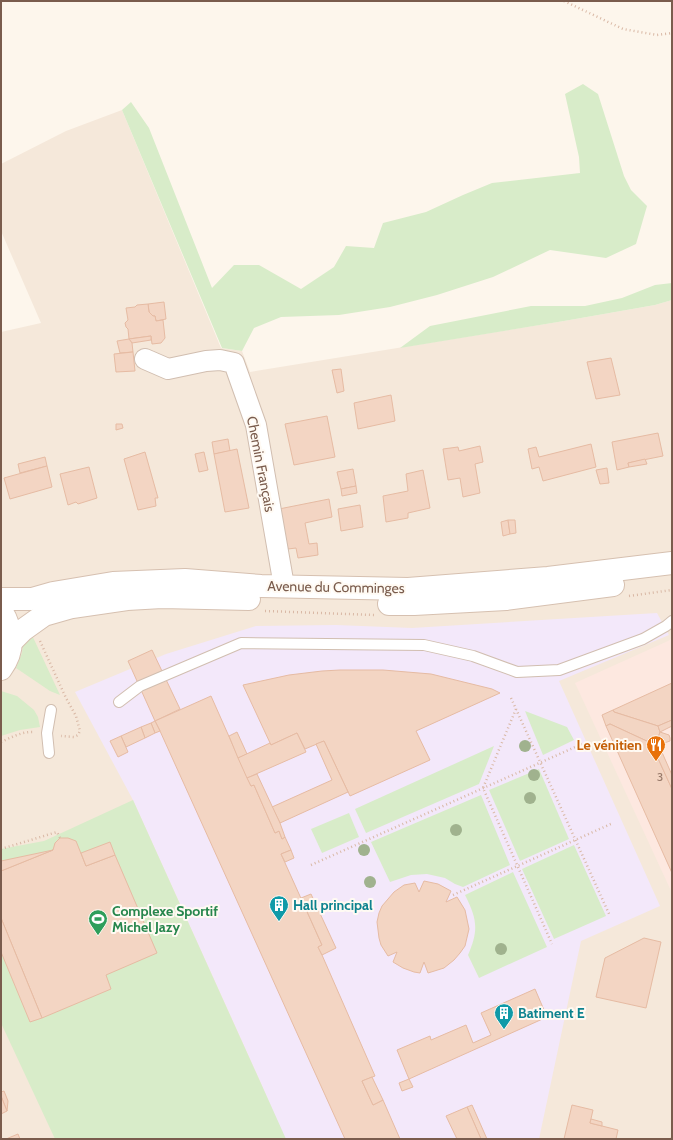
<svg xmlns="http://www.w3.org/2000/svg" width="673" height="1140" viewBox="0 0 673 1140" font-family="Cabin,sans-serif">
  <style>
    .residential { fill: #f5e8da }
    .commercial { fill: #fde8e0 }
    .education { fill: #f3e8fa }
    .green { fill: #d8ecc9 }
    .building { fill: #f3d5c3; stroke: #e6bba3 }
    .lines { fill: none; stroke-linecap: round; stroke-linejoin: round }
    .lane-casing { stroke: #d1beb0; stroke-width: 12 }
    .street-casing { stroke: #d1beb0; stroke-width: 22 }
    .secondary-casing { stroke: #d6c0b0; stroke-width: 24 }
    .path { stroke: #d9b8a5; stroke-width: 2.5; stroke-dasharray: 1 3; stroke-linecap: butt }
    .lane { stroke: #fff; stroke-width: 10 }
    .street { stroke: #fff; stroke-width: 20 }
    .secondary { stroke: #fff; stroke-width: 22 }
    .tree { fill: #a0b28e }
    .labels { text-anchor: middle; dominant-baseline: central; stroke-width: 4; stroke-linejoin: round; paint-order: stroke }
    .number-label { font-size: 12px; fill: #987a6a }
    .street-label { font-size: 14px; fill: #7a5c4d; stroke: #fffaf3 }
    .food-label { font-size: 14px; font-weight: bold; fill: #c56008; stroke: #fffaf3; text-anchor: end }
    .culture-label { font-size: 14px; font-weight: bold; fill: #0d838f; stroke: #fffaf3; text-anchor: start }
    .leisure-label { font-size: 14px; font-weight: bold; fill: #27864d; stroke: #fffaf3; text-anchor: start }
  </style>
  <rect width="100%" height="100%" fill="#fdf6ec"/>
  <polygon class="residential" points="122,110 221,348 242,351 250,372 564,321 655,305 672,300 672,1139 1,1139 1,332 41,323 1,231 1,164 66,131"/>
  <polygon class="commercial" points="672,638 672,893 575,683 668,641"/>
  <polygon class="education" points="657,613 669,635 559,681 660,906 581,941 539,1139 285,1139 260,1081 133,800 75,692 166,654 256,626 336,625 412,628"/>
  <g class="green">
    <polygon points="583,84 598,94 624,176 631,190 647,206 636,244 606,258 550,250 493,277 437,295 390,307 339,315 281,317 254,328 242,351 222,348 122,110 131,102 149,128 212,288 234,265 259,265 301,289 334,267 346,246 374,248 383,223 426,212 463,195 492,183 580,173 579,157 565,94"/>
    <polygon points="672,283 672,300 655,305 564,321 400,348 430,326 531,306 585,306 622,298 655,285"/>
    <polygon points="31,633 60,695 50,691 16,668 22,653 23,645"/>
    <polygon points="1,691 17,696 34,710 38,717 40,727 20,730 1,736"/>
    <polygon points="525,711 567,727 574,740 543,755"/>
    <polygon points="494,746 479,784 366,833 355,809"/>
    <polygon points="539,769 569,839 520,861 489,790"/>
    <polygon points="481,795 510,865 463,887 455,884 445,878 427,874 411,875 390,882 371,842"/>
    <polygon points="133,800 286,1139 55,1139 1,1023 1,849 44,841"/>
    <polygon points="349,813 359,837 322,853 311,829"/>
    <polygon points="574,845 606,916 554,939 522,869"/>
    <path d="M513,872L547,947L479,978L468,955C479,930 477,919 465,895Z"/>
  </g>
  <g class="building">
    <polygon points="164,302 166,319 156,321 155,316 153,316 149,312 148,304"/>
    <polygon points="148,304 149,312 153,316 155,316 156,321 163,320 165,338 161,343 152,344 151,336 129,339 128,329 126,327 125,323 128,320 126,308 135,307 137,305"/>
    <polygon points="151,336 151,340 132,343 129,339"/>
    <polygon points="129,339 132,343 133,352 120,353 117,341"/>
    <polygon points="133,352 135,371 116,372 114,354"/>
    <polygon points="611,358 620,395 596,399 587,362"/>
    <polygon points="341,369 344,391 337,393 332,370"/>
    <polygon points="391,395 395,421 358,429 354,403"/>
    <polygon points="327,416 335,457 294,465 285,424"/>
    <polygon points="116,424 122,424 123,428 116,430"/>
    <polygon points="658,433 663,456 628,463 629,467 617,470 612,442"/>
    <polygon points="228,439 230,451 214,454 212,442"/>
    <polygon points="591,444 596,467 543,481 539,467 532,469 528,449 536,447 539,457"/>
    <polygon points="480,446 483,462 475,464 480,493 463,497 460,478 448,480 443,449 458,447 459,451"/>
    <polygon points="237,449 249,508 225,512 214,454"/>
    <polygon points="145,452 158,498 155,498 156,506 138,510 124,459"/>
    <polygon points="204,452 208,470 199,472 195,454"/>
    <polygon points="45,457 47,466 20,473 18,464"/>
    <polygon points="645,459 647,464 629,467 628,463"/>
    <polygon points="47,466 52,487 10,499 4,478"/>
    <polygon points="89,467 97,498 78,504 76,502 68,505 60,474"/>
    <polygon points="607,468 609,483 600,484 596,470"/>
    <polygon points="353,469 356,486 341,489 337,472"/>
    <polygon points="423,470 430,508 408,513 408,518 386,522 383,496 408,491 406,474"/>
    <polygon points="356,486 357,493 342,496 341,489"/>
    <polygon points="329,499 332,517 305,523 309,544 317,543 318,555 298,558 296,548 288,549 279,509"/>
    <polygon points="360,505 363,527 341,531 338,509"/>
    <polygon points="508,520 510,534 503,536 501,522"/>
    <polygon points="508,520 515,520 516,533 510,534"/>
    <polygon points="152,650 180,709 155,721 128,661"/>
    <polygon points="340,670 383,670 431,674 492,689 500,693 416,731 430,760 350,796 324,741 305,749 297,733 271,745 243,685 289,675 322,671"/>
    <polygon points="672,683 672,720 658,726 614,712 613,710"/>
    <polygon points="211,696 251,786 254,785 275,833 279,831 282,839 285,837 291,850 281,854 322,945 318,947 322,955 375,1076 362,1081 373,1105 383,1100 400,1139 345,1139 160,731 155,721"/>
    <polygon points="613,710 614,712 658,726 660,732 657,741 651,743 610,724 606,726 602,715"/>
    <polygon points="672,720 672,726 660,732 658,726"/>
    <polygon points="155,721 160,731 155,733 151,723"/>
    <polygon points="151,723 155,733 145,738 141,727"/>
    <polygon points="610,724 651,743 672,789 672,873 606,726"/>
    <polygon points="141,727 145,738 126,747 121,736"/>
    <polygon points="237,732 247,754 238,758 229,736"/>
    <polygon points="660,732 669,735 670,738 670,741 664,743 657,741"/>
    <polygon points="297,733 306,752 247,778 238,758 270,743 271,745"/>
    <polygon points="121,736 128,752 118,757 110,741"/>
    <polygon points="324,741 348,792 280,823 272,807 332,780 316,744"/>
    <polygon points="657,741 672,775 672,789 651,743"/>
    <polygon points="257,774 280,823 285,837 282,839 279,831 275,833 254,785 251,786 247,778"/>
    <polygon points="60,838 68,838 76,841 86,866 115,855 157,953 106,975 111,989 42,1018 1,918 1,871 53,850 55,843"/>
    <polygon points="110,842 115,855 86,866 81,853"/>
    <polygon points="53,850 1,871 1,861"/>
    <polygon points="291,850 294,858 285,862 281,854"/>
    <polygon points="424,881 438,884 451,891 446,902 457,897 465,910 469,929 465,946 460,953 454,960 444,968 428,973 424,962 420,973 414,972 403,968 393,962 397,952 388,956 381,945 379,938 377,922 379,913 382,906 394,892 404,885 415,883 419,892"/>
    <polygon points="311,894 336,948 322,955 318,947 322,945 301,898"/>
    <polygon points="1,918 42,1018 30,1022 1,952"/>
    <polygon points="644,938 661,942 646,1008 596,997 605,958"/>
    <polygon points="535,989 547,1017 409,1079 397,1050 430,1036 431,1040 466,1025 473,1043 491,1035 481,1013"/>
    <polygon points="372,1077 383,1100 373,1105 362,1081"/>
    <polygon points="409,1079 413,1087 402,1091 399,1083"/>
    <polygon points="4,1091 8,1101 7,1111 1,1096 1,1092"/>
    <polygon points="1,1096 7,1111 1,1114"/>
    <polygon points="472,1105 487,1139 481,1139 467,1107"/>
    <polygon points="572,1105 593,1110 590,1123 618,1130 616,1139 564,1139"/>
    <polygon points="467,1107 481,1139 457,1139 446,1116"/>
    <polygon points="591,1119 602,1122 602,1126 590,1123"/>
    <polygon points="18,1134 20,1139 6,1139"/>
  </g>
  <g class="lines">
    <defs>
      <g id="lane">
        <polyline points="119,702 140,686 241,643 424,645 473,656 517,672 559,670 643,639 666,626 672,621"/>
        <polyline points="49,753 47,733 51,710"/>
      </g>
      <polyline id="street" points="145,359 168,369 206,361 220,360 234,363 256,425 284,586"/>
      <g id="secondary">
        <polyline points="1,599 32,599 53,593 113,583 185,580 261,586 408,589 548,578 672,563"/>
        <polyline points="389,604 414,604 506,599 613,585"/>
        <path d="M1,610C13,630 15,650 1,669"/>
        <polyline points="11,642 23,630 44,615 72,607 127,599 162,597 249,599"/>
      </g>
    </defs>
    <use href="#lane" class="lane-casing"/>
    <use href="#street" class="street-casing"/>
    <use href="#secondary" class="secondary-casing"/>
    <g class="path">
      <polyline points="564,1 623,29 657,35 672,33"/>
      <polyline points="629,596 672,590"/>
      <polyline points="265,611 374,615"/>
      <polyline points="40,641 66,698 76,716 80,731 78,735 74,737 61,736"/>
      <polyline points="511,698 610,916"/>
      <polyline points="516,709 483,788 552,944"/>
      <path d="M1,742C12,737 23,731 35,732"/>
      <polyline points="1,849 57,832 60,838"/>
      <polyline points="311,865 582,744"/>
      <polyline points="453,895 613,823"/>
      <polyline points="671,1139 672,1137"/>
    </g>
    <use href="#lane" class="lane"/>
    <use href="#street" class="street"/>
    <use href="#secondary" class="secondary"/>
  </g>
  <g class="tree">
    <circle cx="525" cy="746" r="6"/>
    <circle cx="534" cy="775" r="6"/>
    <circle cx="530" cy="798" r="6"/>
    <circle cx="456" cy="830" r="6"/>
    <circle cx="364" cy="850" r="6"/>
    <circle cx="370" cy="882" r="6"/>
    <circle cx="501" cy="949" r="6"/>
  </g>
  <defs>
    <symbol id="restaurant-pin" viewBox="-11 -11 22 30"><path d="M0 17L-7.5 6A9.5 9.5 0 1 1 7.5 6Z" fill="#e8710a" stroke="#fffaf3"/><path d="M-5-6h1v4h1v-4h1v4h1v-4h1v5L-1.5 .5V6h-2V.5L-5-1ZM5-6V6H3V1.5H1.5Q1.5-4 5-6Z" fill="#fff"/></symbol>
    <symbol id="building-pin" viewBox="-11 -11 22 30"><path d="M0 17L-7.5 6A9.5 9.5 0 1 1 7.5 6Z" fill="#0f9aa8" stroke="#fffaf3"/><path d="M-4-6H4V6H1V3H-1V6H-4ZM-2.5-4.3h1.7v1.8h-1.7ZM.8-4.3h1.7v1.8H.8ZM-2.5-1h1.7V.8h-1.7ZM.8-1h1.7V.8H.8Z" fill="#fff"/></symbol>
    <symbol id="stadium-pin" viewBox="-11 -11 22 30"><path d="M0 17L-7.5 6A9.5 9.5 0 1 1 7.5 6Z" fill="#2e9e5b" stroke="#fffaf3"/><path d="M0-5a6.5 5 0 1 0 0 10a6.5 5 0 1 0 0-10ZM-3.5-1.8h7v3.6h-7Z" fill="#fff"/></symbol>
  </defs>
  <g fill-rule="evenodd">
    <use href="#restaurant-pin" x="645" y="734" width="22" height="30"/>
    <use href="#building-pin" x="268" y="894" width="22" height="30"/>
    <use href="#stadium-pin" x="87" y="908" width="22" height="30"/>
    <use href="#building-pin" x="493" y="1002" width="22" height="30"/>
  </g>
  <g class="labels">
    <g class="number-label">
      <text x="660" y="776">3</text>
    </g>
    <g class="street-label">
      <text transform="translate(261 464) rotate(79)">Chemin Français</text>
      <text transform="translate(336 587) rotate(1)">Avenue du Comminges</text>
    </g>
    <g class="food-label">
      <text x="642" y="745">Le vénitien</text>
    </g>
    <g class="culture-label">
      <text x="293" y="905">Hall principal</text>
      <text x="518" y="1013">Batiment E</text>
    </g>
    <g class="leisure-label">
      <text x="112" y="911">Complexe Sportif<tspan x="112" dy="16">Michel Jazy</tspan></text>
    </g>
  </g>
  <rect width="673" height="1140" fill="none" stroke="#7a5c4d" stroke-width="4"/>
</svg>
